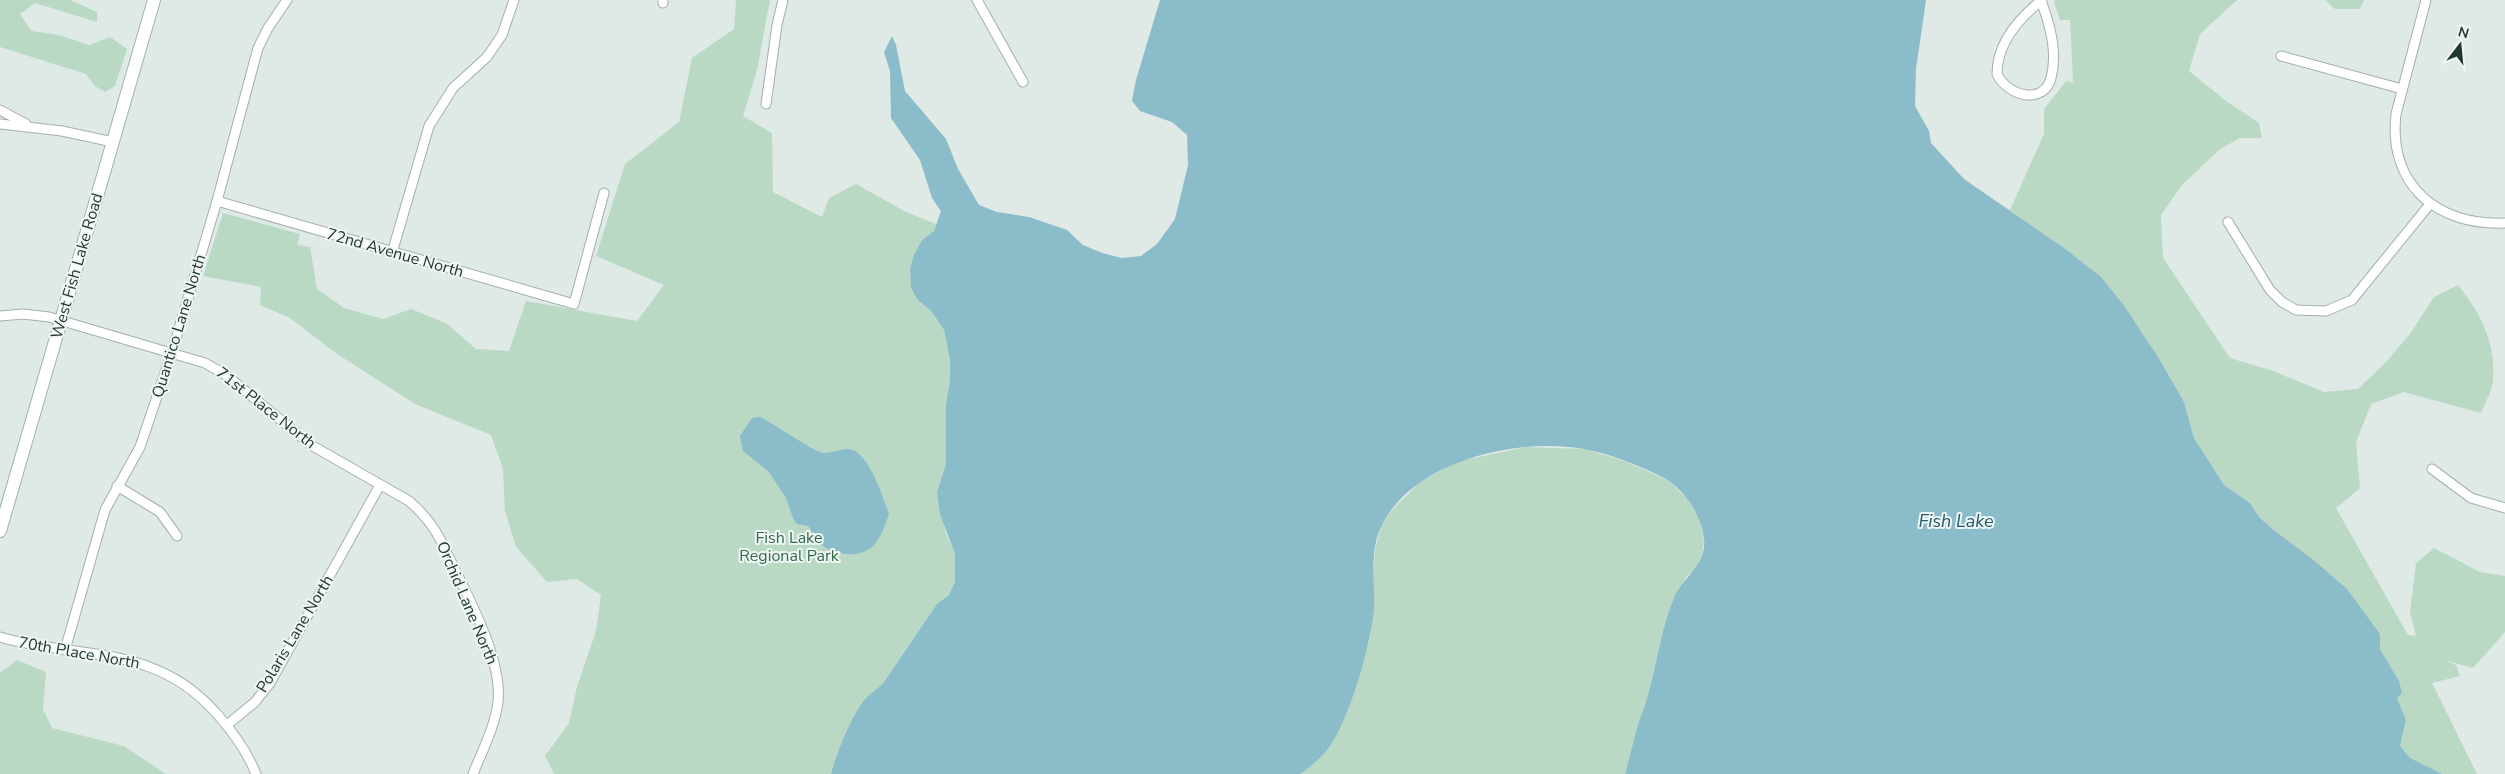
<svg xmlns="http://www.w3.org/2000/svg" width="2505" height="774" viewBox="0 0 2505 774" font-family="'Nunito Sans',sans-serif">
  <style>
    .green { fill: #bad9c5 }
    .water { fill: #8bbcca }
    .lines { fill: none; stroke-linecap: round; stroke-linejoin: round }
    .street-casing { stroke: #a3b0ad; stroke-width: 11 }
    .secondary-casing { stroke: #a0b4ae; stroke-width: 14 }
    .street { stroke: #fff; stroke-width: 9 }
    .secondary { stroke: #fff; stroke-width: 12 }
    .labels { text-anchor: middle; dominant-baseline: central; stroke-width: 4; stroke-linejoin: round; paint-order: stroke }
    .street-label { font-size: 16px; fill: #223834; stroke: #eff6f3 }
    .park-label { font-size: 16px; fill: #306b4b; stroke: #eff6f3 }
    .water-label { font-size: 18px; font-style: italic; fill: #215b6e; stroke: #eff6f3 }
  </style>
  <rect width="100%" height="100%" fill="#dfe9e6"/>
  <g class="green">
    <polygon points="0,0 70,0 97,12 97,22 35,3 20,14 31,31 59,35 89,45 110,37 127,49 115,86 105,92 95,86 86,74 0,47"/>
    <path d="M736,0H770L757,70L743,116L772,133L773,192L822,217L829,198L856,184L904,211L936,224L934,231L922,240L910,269L911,288L917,299L932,312L944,330L950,360V381L946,404V464L937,492L946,533L955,554V582L949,595L937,604L884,682C879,688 872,692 866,698C854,710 835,757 831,774H554L545,756L569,723L577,687L596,631L601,595L577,579L547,582L516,547L505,511L503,469L491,435L415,404L337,354L290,318L260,305L261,287L203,276L223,213L300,234L297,245L310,247L317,289L344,308L383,319L411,309L446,323L476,349L509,351L526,301L637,321L664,285L596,256L625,164L679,122L692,58L734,29Z"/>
    <path d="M2055,0H2237L2200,34L2189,71L2226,101L2259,123L2262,138H2240L2219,150L2182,185L2161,215L2163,258L2230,358L2273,371L2324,392L2358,389L2386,362L2410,334L2434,297L2458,285C2481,314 2496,342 2493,381C2492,391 2485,403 2481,413L2404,392L2371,404L2356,442L2360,488L2336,508L2408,635L2416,636L2410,612L2416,563L2434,548L2480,572L2505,576V632L2473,668L2444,660L2456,665L2460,676L2432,683L2477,774H2403L2400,746L2406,720L2397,698L2399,681L2380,649L2368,618L2337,580L2275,531L2259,517L2250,503L2224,485L2205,457L2194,437L2184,402L2142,332L2080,261L2010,210L2044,134V109L2066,81L2073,82L2070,20H2060L2054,2Z"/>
    <polygon points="2325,0 2364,0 2360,9 2335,9"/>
    <polygon points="1526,447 1585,449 1627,462 1669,481 1687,498 1699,518 1704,540 1702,556 1696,569 1686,577 1662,635 1648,698 1639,720 1625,774 1301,774 1328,749 1360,673 1370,637 1375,550 1381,526 1391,511 1420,482 1455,462"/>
    <polygon points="17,660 46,672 43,709 52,728 124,746 166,774 0,774 0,673"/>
  </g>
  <g class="water">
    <path d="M1160,0H1926L1916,69L1915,106L1929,131L1931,143L1964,179L2064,248L2101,277L2125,307L2158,357L2184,402L2194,438L2224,485L2250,503L2259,517L2275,531L2316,562L2347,589L2380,634V649L2399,681L2402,693L2397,698L2406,720L2400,746L2410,758L2442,774H1625C1630,756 1634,738 1639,721C1642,712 1646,704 1648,695C1657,663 1661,629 1674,598C1683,576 1707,565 1704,539C1701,514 1684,488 1662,477C1638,465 1611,454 1584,449C1518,437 1414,460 1382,525C1369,550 1375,580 1374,607C1372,642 1349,721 1328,749C1320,759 1310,766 1301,774H831C835,756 854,710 866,698C872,692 879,688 884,682L937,604L949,595L955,582V554L940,514L937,492L946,464V404L950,381V360L944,330L932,312L917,299L911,288L910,269L914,255L922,240L934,231L941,211L932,198L920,160L891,118L890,71L884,52L892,36L896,45L905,91L946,139L958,169L979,205L997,212L1029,217L1067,230L1083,245L1102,253L1122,258L1141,256L1157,244L1175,219L1188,165L1187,135L1172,122L1140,111L1132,101L1136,80Z"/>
    <path d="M760,417C779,427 798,441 817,451C828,456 837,449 847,449C868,448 883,498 889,514C886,522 883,532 878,540C865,560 836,557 819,543C815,539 812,531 808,526L797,524L793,518L786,498L769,472L743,451L740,436L752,418Z"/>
  </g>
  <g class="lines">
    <defs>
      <g id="street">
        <polyline points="977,0 1023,82"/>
        <path d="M2426,0L2396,114C2388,185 2437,226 2505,223"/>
        <path d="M2041,1C2050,24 2058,52 2051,78C2044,105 2008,97 1997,74C1997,43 2019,18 2042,0"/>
        <polyline points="663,3 663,0"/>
        <polyline points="2281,56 2402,89"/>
        <polyline points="766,104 777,25 783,0"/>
        <polyline points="0,110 26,124"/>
        <polyline points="0,124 62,131 113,142"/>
        <polyline points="217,201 574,304 604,193"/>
        <polyline points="2228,222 2270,290 2282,302 2296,310 2326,311 2352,300 2430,204"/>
        <polyline points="392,253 429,126 453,88 487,57 502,35 514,0"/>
        <path d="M0,316L23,314L49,317L205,363L226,375L311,445L409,501C423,513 433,525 441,541C461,584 503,655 498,702C495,727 482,751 473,774"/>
        <polyline points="2432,469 2471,498 2505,508"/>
        <polyline points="117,486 160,512 177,536"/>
        <path d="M0,637C81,660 155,643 217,714C233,732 247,751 256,774"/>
        <polyline points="65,650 105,510 140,447 172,352 217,201 258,48 268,28 287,0"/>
        <polyline points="227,725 255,702 270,683 380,485"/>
      </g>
      <polyline id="secondary" points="0,531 154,0"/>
    </defs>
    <use href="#street" class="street-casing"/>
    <use href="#secondary" class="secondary-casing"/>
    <use href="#street" class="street"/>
    <use href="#secondary" class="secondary"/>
  </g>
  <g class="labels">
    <g class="street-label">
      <text transform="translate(395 253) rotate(16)">72nd Avenue North</text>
      <text transform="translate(77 266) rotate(-74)">West Fish Lake Road</text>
      <text transform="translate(179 326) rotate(-73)">Quantico Lane North</text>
      <text transform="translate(266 408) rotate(38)">71st Place North</text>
      <text transform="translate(467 603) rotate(67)">Orchid Lane North</text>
      <text transform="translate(295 634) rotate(-59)">Polaris Lane North</text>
      <text transform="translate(79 653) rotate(10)">70th Place North</text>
    </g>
    <g class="park-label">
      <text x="789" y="538">Fish Lake<tspan x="789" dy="18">Regional Park</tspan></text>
    </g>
    <g class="water-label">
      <text x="1956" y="521">Fish Lake</text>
    </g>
  </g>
  <g transform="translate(2460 45) rotate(16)" stroke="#eff6f3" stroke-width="4" paint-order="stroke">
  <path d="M0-4L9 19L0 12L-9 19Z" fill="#223834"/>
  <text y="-8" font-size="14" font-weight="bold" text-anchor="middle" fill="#223834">N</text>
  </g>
</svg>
